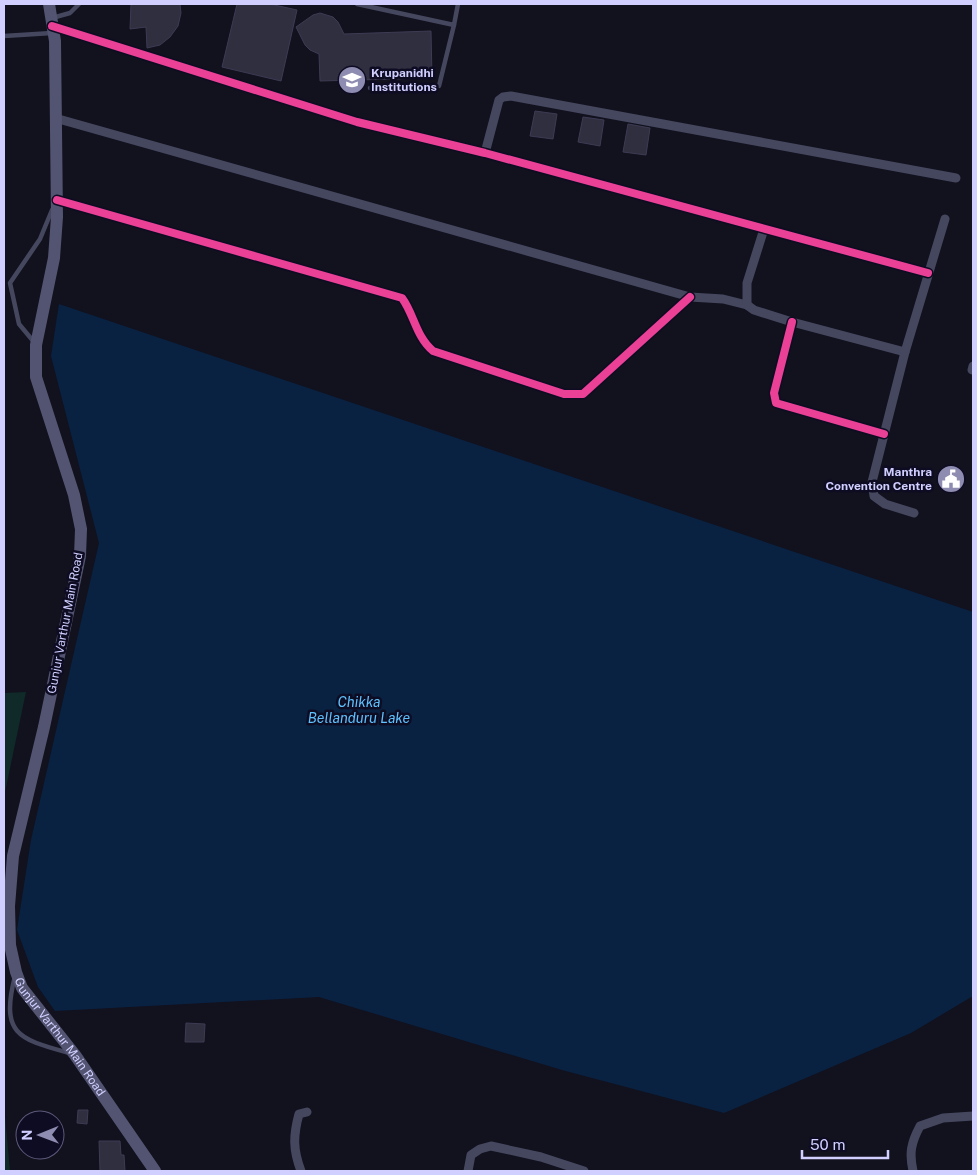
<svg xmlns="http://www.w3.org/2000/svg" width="977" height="1175" viewBox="0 0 977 1175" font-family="'Public Sans',sans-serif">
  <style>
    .green { fill: #0f2a28 }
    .water { fill: #092242 }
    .building { fill: #302f40; stroke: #3d3b53 }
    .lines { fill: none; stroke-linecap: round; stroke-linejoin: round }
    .service { stroke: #45475f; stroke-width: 4.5 }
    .minor { stroke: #45475f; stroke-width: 9 }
    .secondary { stroke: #535472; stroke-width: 12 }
    .cycleway-casing { stroke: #0e0c23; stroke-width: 11 }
    .cycleway { stroke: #ea4096; stroke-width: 8 }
    .labels { text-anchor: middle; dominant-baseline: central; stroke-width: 5; stroke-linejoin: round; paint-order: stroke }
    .poi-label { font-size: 12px; font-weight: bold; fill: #d0cfff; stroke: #0e0c23; text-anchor: start }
    .street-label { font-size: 12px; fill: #d0cfff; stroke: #0e0c23 }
    .water-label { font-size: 14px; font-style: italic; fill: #5dc2ff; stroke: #0e0c23 }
  </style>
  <rect width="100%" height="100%" fill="#12111e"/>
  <g class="green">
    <polygon points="26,692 4,797 4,693"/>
    <polygon points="4,1105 10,1171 4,1171"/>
  </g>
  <polygon class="water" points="59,304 973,612 973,996 911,1033 724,1113 562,1070 319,997 55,1011 38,987 17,930 31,840 99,543 51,356"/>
  <g class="building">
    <polygon points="131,4 180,4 181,13 178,26 170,37 160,45 147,48 146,27 130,29"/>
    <polygon points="237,4 270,4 297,10 281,81 222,67"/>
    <polygon points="320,13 333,17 338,22 344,34 431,31 432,78 320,81 319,54 310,50 305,45 296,27 313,15"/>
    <polygon points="535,111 557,114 553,139 530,136"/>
    <polygon points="583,117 604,120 600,146 578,142"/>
    <polygon points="628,124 650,128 646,155 623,152"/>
    <polygon points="186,1023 205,1024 204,1042 185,1042"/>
    <polygon points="78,1110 88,1110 87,1124 77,1123"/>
    <polygon points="99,1141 120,1141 121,1155 124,1155 125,1171 100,1171"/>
  </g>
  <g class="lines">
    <g class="service">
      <polyline points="357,4 454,25 458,4"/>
      <polyline points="52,18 70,13 79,4"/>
      <polyline points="4,36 52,33"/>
      <polyline points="370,88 439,86 454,25"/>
      <polyline points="34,342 19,324 10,283 40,239 52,210"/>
      <path d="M15,976C0,1035 19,1039 69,1053"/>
    </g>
    <g class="minor">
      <polyline points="52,26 357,122 485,153 928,273"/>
      <polyline points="55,118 690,297 723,299 747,305 754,310 792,322 905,352"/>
      <polyline points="485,153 499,100 503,97 511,96 956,178"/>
      <path d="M57,200L402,298C414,314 416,337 433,351L564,394H583L690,297"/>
      <polyline points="747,305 747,283 764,229"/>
      <polyline points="792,322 774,393 776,403 884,434"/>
      <polyline points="973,366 972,370 973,370"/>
      <polyline points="914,513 885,504 874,496 872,482 905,352 945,219"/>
      <path d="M301,1171C293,1150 293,1136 299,1114L307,1112"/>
      <polyline points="468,1171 471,1155 480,1149 491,1146 541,1157 584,1171"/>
      <path d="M913,1171C909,1153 911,1143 920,1126L943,1118L973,1116"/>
    </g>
    <path class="secondary" id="s1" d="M49,4L55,41L57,217L54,258L36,345V377L74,495L81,529L80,556L44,727L13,856L9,906L10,945L16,972L22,988L75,1055L155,1171"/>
    <defs>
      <g id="cycleway">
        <polyline points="52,26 357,122 485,153 928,273"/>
        <path d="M57,200L402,298C414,314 416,337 433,351L564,394H583L690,297"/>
        <polyline points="792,322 774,393 776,403 884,434"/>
      </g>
    </defs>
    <use href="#cycleway" class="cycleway-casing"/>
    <use href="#cycleway" class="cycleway"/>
  </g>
  <defs>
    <symbol id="university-disc" viewBox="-11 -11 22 22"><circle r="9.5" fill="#8e8cb0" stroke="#0e0c23"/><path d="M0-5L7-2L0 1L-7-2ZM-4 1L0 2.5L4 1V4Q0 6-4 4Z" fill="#fff"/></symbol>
    <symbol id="civic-disc" viewBox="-11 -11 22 22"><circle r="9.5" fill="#8e8cb0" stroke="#0e0c23"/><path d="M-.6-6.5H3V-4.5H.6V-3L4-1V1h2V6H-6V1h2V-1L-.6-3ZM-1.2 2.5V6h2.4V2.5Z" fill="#fff"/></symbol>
  </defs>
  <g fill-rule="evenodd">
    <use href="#university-disc" x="336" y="64" width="32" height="32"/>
    <use href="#civic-disc" x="935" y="463" width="32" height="32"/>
  </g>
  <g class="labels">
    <g class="poi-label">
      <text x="371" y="73">Krupanidhi<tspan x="371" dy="14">Institutions</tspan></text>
      <text x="932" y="472" text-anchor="end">Manthra<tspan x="932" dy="14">Convention Centre</tspan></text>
    </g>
    <g class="street-label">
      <text transform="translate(65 623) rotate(-79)">Gunjur Varthur Main Road</text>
      <text stroke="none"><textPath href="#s1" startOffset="1064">Gunjur Varthur Main Road</textPath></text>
    </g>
    <g class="water-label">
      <text x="359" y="702">Chikka<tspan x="359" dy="16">Bellanduru Lake</tspan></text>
    </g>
  </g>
  <rect width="977" height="1175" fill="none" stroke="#d0cfff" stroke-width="10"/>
  <g transform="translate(40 1135) rotate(269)"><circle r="24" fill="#0e0c23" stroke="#5c5a7b"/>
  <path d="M0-4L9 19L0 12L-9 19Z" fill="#8e8cb0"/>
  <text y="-8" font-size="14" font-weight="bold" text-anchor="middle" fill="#d0cfff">N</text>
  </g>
  <path d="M802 1150v8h86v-8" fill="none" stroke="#d0cfff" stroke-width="2.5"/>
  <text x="810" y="1150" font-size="15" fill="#d0cfff" stroke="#0e0c23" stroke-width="4" paint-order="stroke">50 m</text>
</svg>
